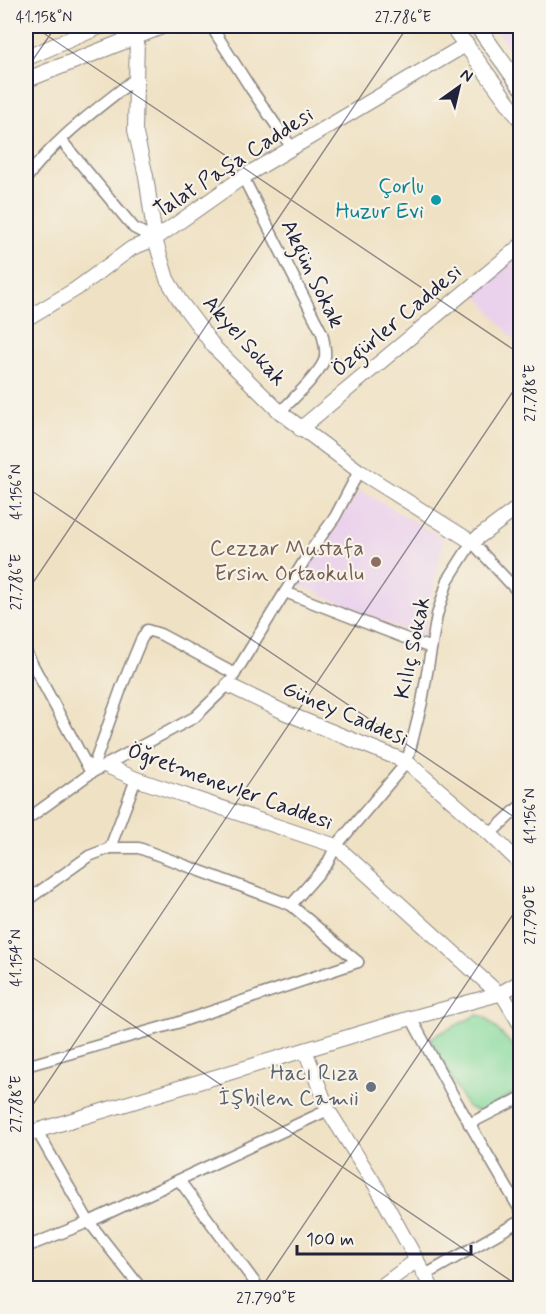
<svg xmlns="http://www.w3.org/2000/svg" width="546" height="1314" viewBox="0 0 546 1314" font-family="Mynerve,sans-serif">
  <style>
    .built { fill: #ead1ec }
    .green { fill: #86da9c; stroke: #547e6c; stroke-width: 1.5 }
    .lines { fill: none; stroke-linecap: round; stroke-linejoin: round }
    .street-casing { stroke: #88827f; stroke-width: 13 }
    .secondary-casing { stroke: #88827f; stroke-width: 16 }
    .primary-casing { stroke: #88827f; stroke-width: 17 }
    .street { stroke: #fff; stroke-width: 10 }
    .secondary { stroke: #fff; stroke-width: 14 }
    .primary { stroke: #fff; stroke-width: 15 }
    .ticks { fill: none; stroke: #22223b; stroke-width: 1.5; stroke-opacity: 0.45 }
    .culture-dot { fill: #0f9aa8; stroke: #f7f3e8; stroke-width: 2 }
    .education-dot { fill: #8d6e63; stroke: #f7f3e8; stroke-width: 2 }
    .worship-dot { fill: #6b7280; stroke: #f7f3e8; stroke-width: 2 }
    .labels { text-anchor: middle; dominant-baseline: central; stroke-width: 4.5; stroke-linejoin: round; paint-order: stroke }
    .street-label { font-size: 22px; fill: #22223b; stroke: #f7f3e8 }
    .culture-label { font-size: 22px; fill: #0d838f; stroke: #f7f3e8; text-anchor: end }
    .education-label { font-size: 22px; fill: #785e54; stroke: #f7f3e8; text-anchor: end }
    .worship-label { font-size: 22px; fill: #5b616d; stroke: #f7f3e8; text-anchor: end }
    .neatline { fill: none; stroke: #22223b; stroke-width: 2 }
    .ticks-label { font-size: 15px; text-anchor: middle; fill: #22223b }
  </style>
  <rect width="100%" height="100%" fill="#f7f3e8"/>
  <filter id="ink" filterUnits="userSpaceOnUse"><feTurbulence type="fractalNoise" baseFrequency=".0167" numOctaves="2"/><feDisplacementMap in="SourceGraphic" scale="12" xChannelSelector="R" yChannelSelector="G"/><feConvolveMatrix kernelMatrix="1 2 1 2 8 2 1 2 1" color-interpolation-filters="sRGB"/></filter>
  <filter id="wash" filterUnits="userSpaceOnUse"><feTurbulence type="fractalNoise" baseFrequency=".008" numOctaves="4" result="noise"/><feDisplacementMap in="SourceGraphic" scale="24" xChannelSelector="R" yChannelSelector="G"/><feGaussianBlur stdDeviation="1.35" result="paint"/><feColorMatrix in="noise" values="0 0 0 0 0 0 0 0 0 0 0 0 0 0 0 0 0 1.4 0 .05"/><feComposite in="paint" operator="in"/></filter>
  <g filter="url(#wash)">
    <rect width="100%" height="100%" fill="#efe1c3"/>
    <g class="built">
      <polygon points="493,26 520,26 520,64"/>
      <polygon points="520,253 520,347 474,292"/>
      <polygon points="360,490 444,539 423,639 297,584"/>
    </g>
    <polygon class="green" points="477,1015 485,1017 520,1053 520,1090 480,1112 467,1107 430,1038"/>
  </g>
  <g filter="url(#ink)">
    <g class="lines">
      <defs>
        <g id="street">
          <polyline points="211,26 251,89 292,148"/>
          <polyline points="61,140 134,228 155,239"/>
          <path d="M243,177L322,333C324,341 326,349 325,357C323,371 291,401 280,412"/>
          <path d="M26,179C54,139 97,109 136,78"/>
          <polyline points="285,592 431,648"/>
          <polyline points="26,652 91,773"/>
          <polyline points="91,773 122,686 141,640 147,630 160,634 235,674"/>
          <polyline points="26,820 91,773 195,717 228,685 309,553 335,517 359,471"/>
          <polyline points="490,834 520,806"/>
          <polyline points="110,848 136,779"/>
          <polyline points="26,901 89,856 110,848 139,848 291,905 358,962"/>
          <polyline points="291,905 327,864 336,846 407,762 422,702 437,615 448,580 472,542 520,594"/>
          <polyline points="411,1018 454,1097 520,1210"/>
          <polyline points="26,1066 177,1023 358,962"/>
          <polyline points="469,1124 520,1098"/>
          <polyline points="37,1131 89,1222 141,1288"/>
          <polyline points="179,1180 259,1288"/>
          <polyline points="26,1247 89,1222 328,1110"/>
          <polyline points="425,1275 520,1221"/>
        </g>
        <g id="secondary">
          <polyline points="137,37 135,130 146,176 155,239 167,279 180,301 215,348 280,412 359,471 472,542 520,506"/>
          <polyline points="26,319 76,289 132,248 155,239 243,177 467,44"/>
          <polyline points="300,429 520,246"/>
          <polyline points="228,685 286,713 407,762 490,834 520,863"/>
          <polyline points="107,766 136,779 336,846 499,994"/>
          <polyline points="501,992 520,1024"/>
          <polyline points="305,1050 328,1110 376,1186 432,1288"/>
          <polyline points="26,1134 411,1018 499,994 520,982"/>
          <polyline points="379,1288 417,1260"/>
        </g>
        <g id="primary">
          <polyline points="452,26 520,119"/>
          <polyline points="477,26 520,86"/>
          <polyline points="26,58 101,26"/>
          <polyline points="26,80 163,26"/>
        </g>
      </defs>
      <use href="#street" class="street-casing"/>
      <use href="#secondary" class="secondary-casing"/>
      <use href="#primary" class="primary-casing"/>
      <use href="#street" class="street"/>
      <use href="#secondary" class="secondary"/>
      <use href="#primary" class="primary"/>
    </g>
  </g>
  <path class="ticks" d="M33,26L520,354M26,70L56,26M26,487L520,821M26,593L408,26M26,953L520,1287M26,1115L520,381M261,1288L520,904"/>
  <circle class="culture-dot" cx="436" cy="200" r="6"/>
  <circle class="education-dot" cx="376" cy="562" r="6"/>
  <circle class="worship-dot" cx="371" cy="1087" r="6"/>
  <g class="labels">
    <g class="street-label">
      <text transform="translate(234 163) rotate(-33)">Talat Paşa Caddesi</text>
      <text transform="translate(312 274) rotate(64)">Akgün Sokak</text>
      <text transform="translate(397 321) rotate(-40)">Özgürler Caddesi</text>
      <text transform="translate(244 341) rotate(48)">Akyel Sokak</text>
      <text transform="translate(413 648) rotate(-78)">Kılıç Sokak</text>
      <text transform="translate(345 714) rotate(23)">Güney Caddesi</text>
      <text transform="translate(230 787) rotate(20)">Öğretmenevler Caddesi</text>
    </g>
    <g class="culture-label">
      <text x="424" y="187">Çorlu<tspan x="424" dy="25">Huzur Evi</tspan></text>
    </g>
    <g class="education-label">
      <text x="364" y="549">Cezzar Mustafa<tspan x="364" dy="25">Ersin Ortaokulu</tspan></text>
    </g>
    <g class="worship-label">
      <text x="359" y="1074">Hacı Rıza<tspan x="359" dy="25">İşbilen Camii</tspan></text>
    </g>
  </g>
  <rect width="546" height="1314" fill="none" stroke="#f7f3e8" stroke-width="66"/>
  <g transform="translate(459 87) rotate(34)" stroke="#f7f3e8" stroke-width="4.5" paint-order="stroke">
  <path d="M0-4.5L10 22L0 15L-10 22Z" fill="#22223b"/>
  <text y="-9" font-size="16" font-weight="bold" text-anchor="middle" fill="#22223b">N</text>
  </g>
  <path d="M297 1245v9h174v-9" fill="none" stroke="#22223b" stroke-width="3"/>
  <text x="306" y="1245" font-size="18" fill="#22223b" stroke="#f7f3e8" stroke-width="4.5" paint-order="stroke">100 m</text>
  <rect x="33" y="33" width="480" height="1248" class="neatline"/>
  <g class="ticks-label">
    <text x="44" y="22">41.158°N</text>
    <text x="403" y="22">27.786°E</text>
    <text transform="translate(530 393) rotate(-90)" y="5">27.788°E</text>
    <text transform="translate(16 492) rotate(-90)" y="5">41.156°N</text>
    <text transform="translate(16 582) rotate(-90)" y="5">27.786°E</text>
    <text transform="translate(530 816) rotate(-90)" y="5">41.156°N</text>
    <text transform="translate(530 915) rotate(-90)" y="5">27.790°E</text>
    <text transform="translate(16 958) rotate(-90)" y="5">41.154°N</text>
    <text transform="translate(16 1104) rotate(-90)" y="5">27.788°E</text>
    <text x="266" y="1303">27.790°E</text>
  </g>
</svg>
